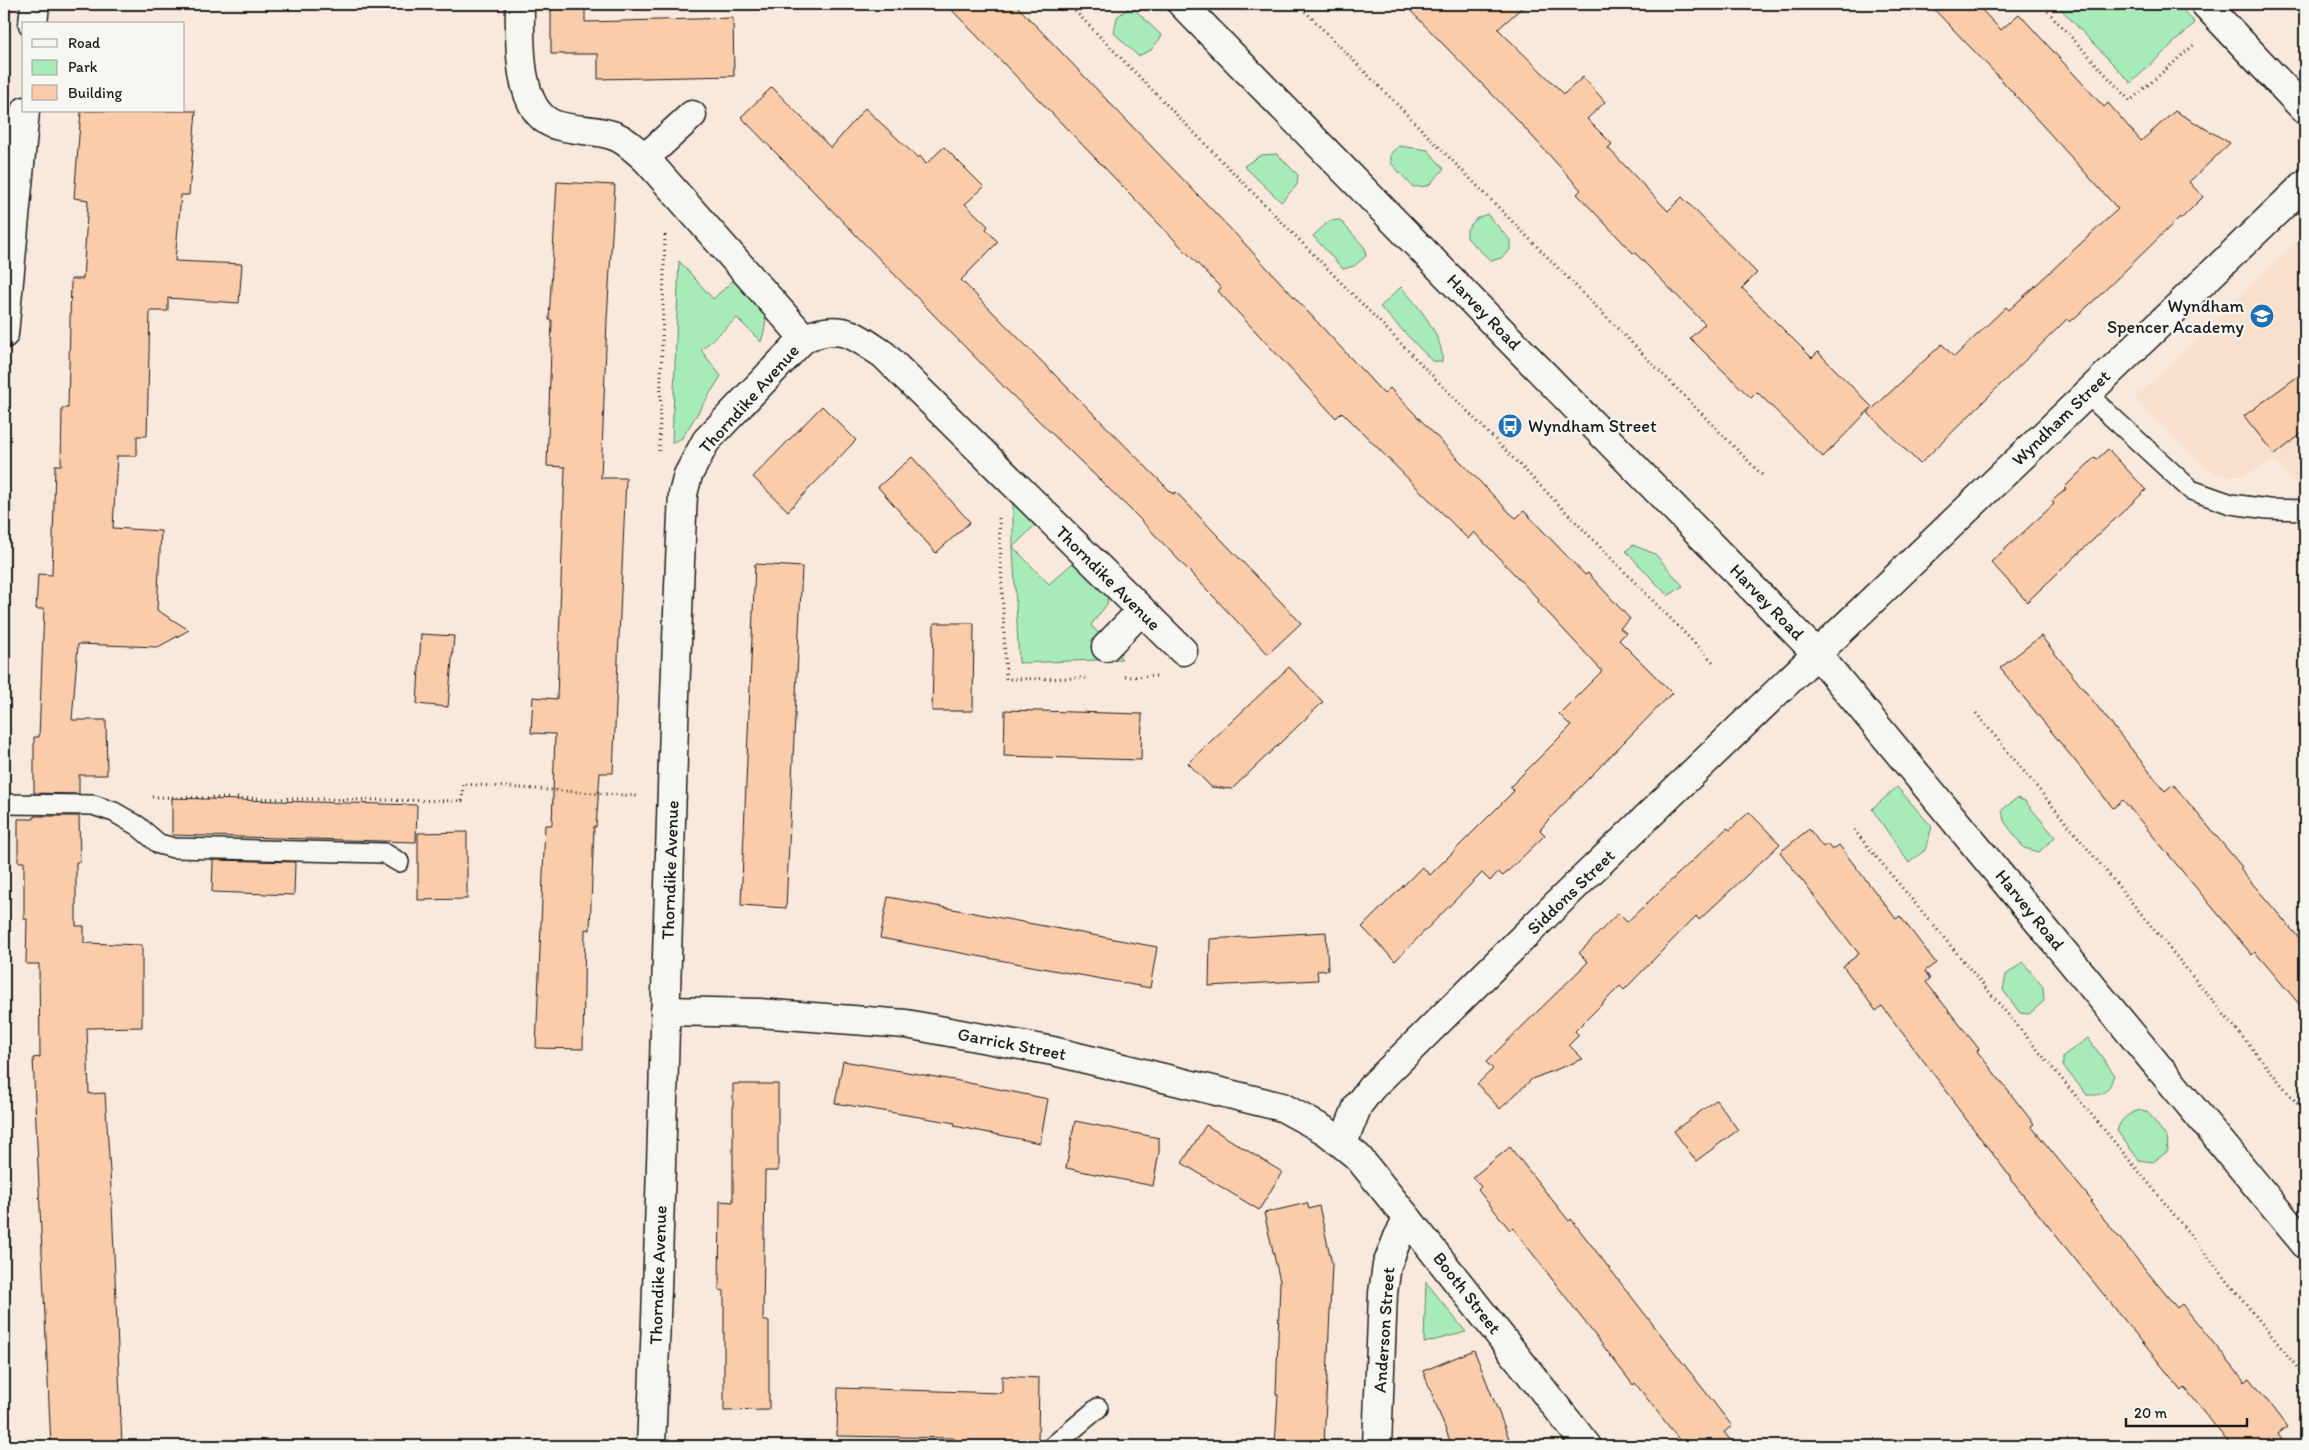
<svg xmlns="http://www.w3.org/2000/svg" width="2309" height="1450" viewBox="0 0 2309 1450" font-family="Itim,sans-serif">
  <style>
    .built { fill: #f9e0cd }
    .green { fill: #a7ecb8; stroke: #62846a }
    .building { fill: #fbccaa; stroke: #1c1c1c }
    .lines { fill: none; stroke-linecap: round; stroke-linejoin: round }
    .lane-casing { stroke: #1c1c1c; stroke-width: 22 }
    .street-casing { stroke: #1c1c1c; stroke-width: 31 }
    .highway-casing { stroke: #1c1c1c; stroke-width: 31 }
    .path { stroke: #1c1c1c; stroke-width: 3; stroke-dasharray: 1 4; stroke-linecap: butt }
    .lane { stroke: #f6f6f2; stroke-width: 19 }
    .street { stroke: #f6f6f2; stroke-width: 28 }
    .highway { stroke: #f6f6f2; stroke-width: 28 }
    .labels { text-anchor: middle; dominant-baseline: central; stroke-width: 4.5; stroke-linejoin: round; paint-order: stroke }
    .poi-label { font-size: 18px; fill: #1c1c1c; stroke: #f6f6f2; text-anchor: end }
    .street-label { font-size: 18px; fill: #1c1c1c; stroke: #f6f6f2 }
  </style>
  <rect width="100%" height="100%" fill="#f8e9dc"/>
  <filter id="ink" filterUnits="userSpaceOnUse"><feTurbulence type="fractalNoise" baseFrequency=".02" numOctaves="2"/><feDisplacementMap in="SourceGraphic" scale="10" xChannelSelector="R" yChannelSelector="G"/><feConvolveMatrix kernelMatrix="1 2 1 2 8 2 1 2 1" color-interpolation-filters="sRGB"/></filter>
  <g filter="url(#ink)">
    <polygon class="built" points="2305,233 2305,491 2302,491 2275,461 2243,475 2218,475 2206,468 2134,399"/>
    <g class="green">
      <polygon points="2056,4 2177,4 2195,23 2131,83"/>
      <polygon points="1131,6 1162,36 1151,50 1138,56 1114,33 1117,17"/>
      <polygon points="1399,146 1428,150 1444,169 1428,186 1413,187 1391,163 1391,153"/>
      <polygon points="1277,154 1298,175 1297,185 1281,202 1244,166 1261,155"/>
      <polygon points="1487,214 1510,240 1510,250 1501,258 1491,261 1467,238 1467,229 1477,218"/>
      <polygon points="1340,220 1365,248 1366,256 1354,266 1343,269 1313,236 1329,221"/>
      <path d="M679,261L713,299L739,275C760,302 773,306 761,342L737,318L701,350L721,376L682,438L672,443Z"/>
      <path d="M1401,287C1417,304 1445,338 1442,362L1432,361L1380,307Z"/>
      <polygon points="1013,484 1045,515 1013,547 1049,584 1083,554 1108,588 1107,604 1091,625 1122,659 1019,663 1013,547"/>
      <polygon points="1633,545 1655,554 1683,586 1668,596 1626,551"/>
      <polygon points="1897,787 1932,827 1925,850 1909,863 1872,809"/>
      <polygon points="2017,798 2025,801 2055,837 2039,852 2024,848 2004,821 2002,810"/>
      <polygon points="2023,962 2043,987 2044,1001 2029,1014 2020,1013 2003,990 2006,975"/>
      <path d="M2088,1038L2114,1074C2109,1091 2106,1096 2087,1095L2063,1066V1056Z"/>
      <path d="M2140,1110L2147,1111L2167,1138L2168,1151L2153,1162L2139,1160L2117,1131C2120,1119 2129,1113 2140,1110Z"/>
      <polygon points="1426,1282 1466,1332 1424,1343"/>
    </g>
    <g class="building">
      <polygon points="551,4 585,4 585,22 733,18 734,76 598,79 598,54 551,54"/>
      <polygon points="946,4 1015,4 1244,243 1384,394 1390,388 1510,513 1516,518 1524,511 1585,575 1588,573 1630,619 1620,628 1626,633 1619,640 1672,693 1548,820 1540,830 1545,835 1503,876 1498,872 1490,881 1482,873 1395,961 1362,927 1422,867 1430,875 1514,791 1510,787 1571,726 1559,714 1602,671 1538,602 1539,600 1474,532 1468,539 1342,412 1336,418 1218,291 1221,288"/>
      <polygon points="1404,4 1526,4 1498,29 1564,94 1583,77 1605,102 1587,119 1612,144 1608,148 1668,211 1682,197 1757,273 1742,288 1812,358 1818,352 1872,407 1823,457 1757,392 1751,398 1690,338 1705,324 1634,252 1633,253 1577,194 1581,190 1521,124"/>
      <polygon points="1929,4 1976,4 2001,30 2019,14 2104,107 2108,103 2141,141 2175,111 2230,143 2189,182 2203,197 2181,219 2180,217 2098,297 2070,322 2067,319 1920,464 1868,413 1942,344 1954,357 2006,307 2009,310 2118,209 1996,74"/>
      <polygon points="772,87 831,148 865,108 918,158 920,156 926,164 944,147 984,187 965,204 988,226 986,229 998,242 961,280 1173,494 1176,492 1301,623 1268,654 1136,515 1006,389 741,117"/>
      <polygon points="81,111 196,111 189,195 181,195 175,261 242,264 239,303 168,298 168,311 150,311 147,436 137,436 137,456 117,456 113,528 161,531 157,610 189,630 158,647 78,644 72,720 106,720 107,775 79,775 79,794 34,793 34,737 39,737 44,609 36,609 38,574 52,575 55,465 61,465 62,408 68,408 71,279 83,279 88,200 74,198"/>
      <polygon points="557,182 615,185 607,319 601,478 626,478 613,773 600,773 596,827 594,826 590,930 585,929 583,1049 536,1048 545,825 552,825 555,734 531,733 533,697 557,699 565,467 547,466 552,320 549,320"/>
      <polygon points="2305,371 2305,431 2275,455 2244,416"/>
      <polygon points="822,406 856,440 788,511 753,477"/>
      <polygon points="2108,449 2146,490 2027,602 1991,562 2054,504 2052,501 2066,489 2064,488 2095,457 2097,459"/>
      <polygon points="912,457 970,522 936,553 878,487"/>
      <polygon points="755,564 802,567 786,908 741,905"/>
      <polygon points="934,623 974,623 973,711 932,711"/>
      <polygon points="421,634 454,636 448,707 417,704"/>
      <polygon points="2041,636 2165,791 2173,784 2242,867 2240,869 2305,945 2305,1011 2255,952 2252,955 2123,800 2113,808 2000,668"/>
      <polygon points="1289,667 1323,702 1232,789 1211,787 1188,763"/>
      <polygon points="1005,710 1142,714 1141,760 1004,756"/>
      <polygon points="172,798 417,805 416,842 172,835"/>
      <polygon points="1749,812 1780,844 1699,920 1696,916 1624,990 1620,986 1575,1031 1579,1035 1569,1045 1583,1059 1532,1079 1500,1109 1477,1084 1493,1069 1486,1062 1588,962 1579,953 1618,913 1627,922 1727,828 1730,830"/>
      <polygon points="34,816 79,816 80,862 76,862 76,926 84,926 84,943 142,945 142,1027 87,1028 89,1094 105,1093 112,1204 122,1446 51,1446 33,1058 40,1057 39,964 26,964 27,919 24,919 24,862 18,862 18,819 34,819"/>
      <polygon points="1809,829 1823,847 1827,844 1832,850 1839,845 1896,919 1900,916 1936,963 1925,971 1930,979 1926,982 1979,1049 1977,1051 2034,1124 2031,1126 2092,1201 2090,1202 2177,1308 2182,1304 2245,1382 2250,1378 2287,1427 2278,1434 2286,1446 2231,1446 2185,1388 2182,1391 2010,1179 2011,1178 1953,1102 1954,1101 1882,1006 1876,1011 1843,966 1859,954 1780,852"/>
      <polygon points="467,832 467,899 418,900 418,833"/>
      <polygon points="213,860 295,862 294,895 212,892"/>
      <polygon points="888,897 1157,947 1150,988 880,938"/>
      <polygon points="1326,932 1328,970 1317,971 1318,980 1209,986 1210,939"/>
      <polygon points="843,1061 959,1081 1048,1099 1040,1143 954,1126 955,1123 835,1103"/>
      <polygon points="733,1084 778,1084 778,1171 765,1171 763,1321 769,1321 769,1410 724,1411 724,1291 719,1290 720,1201 733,1202"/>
      <polygon points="1716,1100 1738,1130 1696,1161 1674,1131"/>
      <polygon points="1075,1121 1159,1138 1159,1152 1153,1186 1066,1168"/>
      <polygon points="1206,1125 1282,1172 1259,1210 1182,1163"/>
      <polygon points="1510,1147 1569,1221 1571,1219 1732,1426 1724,1432 1735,1446 1684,1446 1635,1383 1633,1385 1513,1228 1510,1230 1478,1190 1481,1187 1473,1177"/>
      <polygon points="1307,1203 1309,1209 1319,1206 1332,1264 1324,1446 1275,1446 1278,1395 1276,1395 1280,1281 1264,1213"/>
      <polygon points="1474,1350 1512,1446 1452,1446 1423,1371"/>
      <polygon points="1002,1376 1039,1378 1038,1443 954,1442 954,1438 837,1436 838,1388 1002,1393"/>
    </g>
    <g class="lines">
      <defs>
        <g id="lane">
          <polyline points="2087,394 2191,490 2231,504 2268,509 2305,510"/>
          <polyline points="4,804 93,805 114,812 138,826 159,844 174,848 384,853 399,862"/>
          <polyline points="1053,1446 1098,1408"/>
        </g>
        <g id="street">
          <path d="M520,4C520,37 516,109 553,124C574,132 597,128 617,137C627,141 636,151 645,158L804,338"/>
          <polyline points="2205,4 2305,110"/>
          <polyline points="33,24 35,4"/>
          <polyline points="645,158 692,115"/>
          <polyline points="4,334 25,111"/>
          <polyline points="1106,647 1141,611"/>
          <polyline points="665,1011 759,1013 906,1024 1053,1051 1282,1107 1326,1131 1358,1157 1408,1219 1587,1446"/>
          <polyline points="1343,1143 1358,1105 1371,1088 1564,897 2305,184"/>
          <path d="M651,1446C665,1129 668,811 683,494L688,475L706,441L804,338C841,323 853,334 884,355L1183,651"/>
          <polyline points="1377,1446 1383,1293 1387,1265 1398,1237 1408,1219"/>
        </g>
        <polyline id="highway" points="1182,4 1817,654 2305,1244"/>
      </defs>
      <use href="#lane" class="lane-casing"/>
      <use href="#street" class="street-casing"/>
      <use href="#highway" class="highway-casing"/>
      <g class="path">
        <polyline points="1068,4 1714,663"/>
        <polyline points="1298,4 1762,475"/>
        <polyline points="2041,4 2130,101 2196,43"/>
        <polyline points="659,451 665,235"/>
        <polyline points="999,518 1006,679 1088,678"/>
        <polyline points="1125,677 1158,676"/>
        <polyline points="1976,713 2305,1113"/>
        <polyline points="152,797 462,801 463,784 637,796"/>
        <polyline points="1854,830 2146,1180 2305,1377"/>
      </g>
      <use href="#lane" class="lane"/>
      <use href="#street" class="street"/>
      <use href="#highway" class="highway"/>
    </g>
  </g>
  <defs>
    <symbol id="school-disc" viewBox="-11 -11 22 22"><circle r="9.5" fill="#1f6fb2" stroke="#f6f6f2"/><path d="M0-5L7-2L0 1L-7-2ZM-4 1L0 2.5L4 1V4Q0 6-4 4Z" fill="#fff"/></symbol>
    <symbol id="bus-disc" viewBox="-11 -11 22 22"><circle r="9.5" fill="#1f6fb2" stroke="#f6f6f2"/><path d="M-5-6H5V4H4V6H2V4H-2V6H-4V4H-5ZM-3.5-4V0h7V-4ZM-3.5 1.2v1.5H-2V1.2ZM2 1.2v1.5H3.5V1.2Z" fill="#fff"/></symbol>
  </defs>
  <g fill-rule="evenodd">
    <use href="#school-disc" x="2248" y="302" width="28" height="28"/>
    <use href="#bus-disc" x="1496" y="412" width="28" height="28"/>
  </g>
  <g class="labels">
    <g class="poi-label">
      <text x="2244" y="306">Wyndham<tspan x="2244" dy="21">Spencer Academy</tspan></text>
      <text x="1528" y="426" text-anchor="start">Wyndham Street</text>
    </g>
    <g class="street-label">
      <text transform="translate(1484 312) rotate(46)">Harvey Road</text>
      <text transform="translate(749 399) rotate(-48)">Thorndike Avenue</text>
      <text transform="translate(2061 418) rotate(-44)">Wyndham Street</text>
      <text transform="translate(1108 578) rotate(45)">Thorndike Avenue</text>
      <text transform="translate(1767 602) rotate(46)">Harvey Road</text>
      <text transform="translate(670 870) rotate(-88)">Thorndike Avenue</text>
      <text transform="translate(1571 892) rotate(-44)">Siddons Street</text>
      <text transform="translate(2030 910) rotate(51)">Harvey Road</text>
      <text transform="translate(1012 1044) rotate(11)">Garrick Street</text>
      <text transform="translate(658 1275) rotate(-88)">Thorndike Avenue</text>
      <text transform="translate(1467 1293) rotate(52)">Booth Street</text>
      <text transform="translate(1384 1330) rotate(-86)">Anderson Street</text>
    </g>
  </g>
  <rect width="2309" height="1450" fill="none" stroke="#f6f6f2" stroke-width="20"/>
  <rect x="10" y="10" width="2289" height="1430" fill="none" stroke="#1c1c1c" stroke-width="2" filter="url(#ink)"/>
  <rect x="22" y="22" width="162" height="90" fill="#f6f6f2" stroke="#9f9f9c"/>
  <rect x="32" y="39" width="25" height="8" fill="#f6f6f2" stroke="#9f9f9c"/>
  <text x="68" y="48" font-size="15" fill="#1c1c1c">Road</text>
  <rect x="32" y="60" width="25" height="15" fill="#a7ecb8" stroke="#9f9f9c"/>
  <text x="68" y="72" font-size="15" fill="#1c1c1c">Park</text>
  <rect x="32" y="85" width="25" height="15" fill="#fbccaa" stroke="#9f9f9c"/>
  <text x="68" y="98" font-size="15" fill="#1c1c1c">Building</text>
  <path d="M2126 1418v8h121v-8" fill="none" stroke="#1c1c1c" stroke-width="2.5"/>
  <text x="2134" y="1418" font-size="15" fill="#1c1c1c" stroke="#f6f6f2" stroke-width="4" paint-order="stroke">20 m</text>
</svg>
